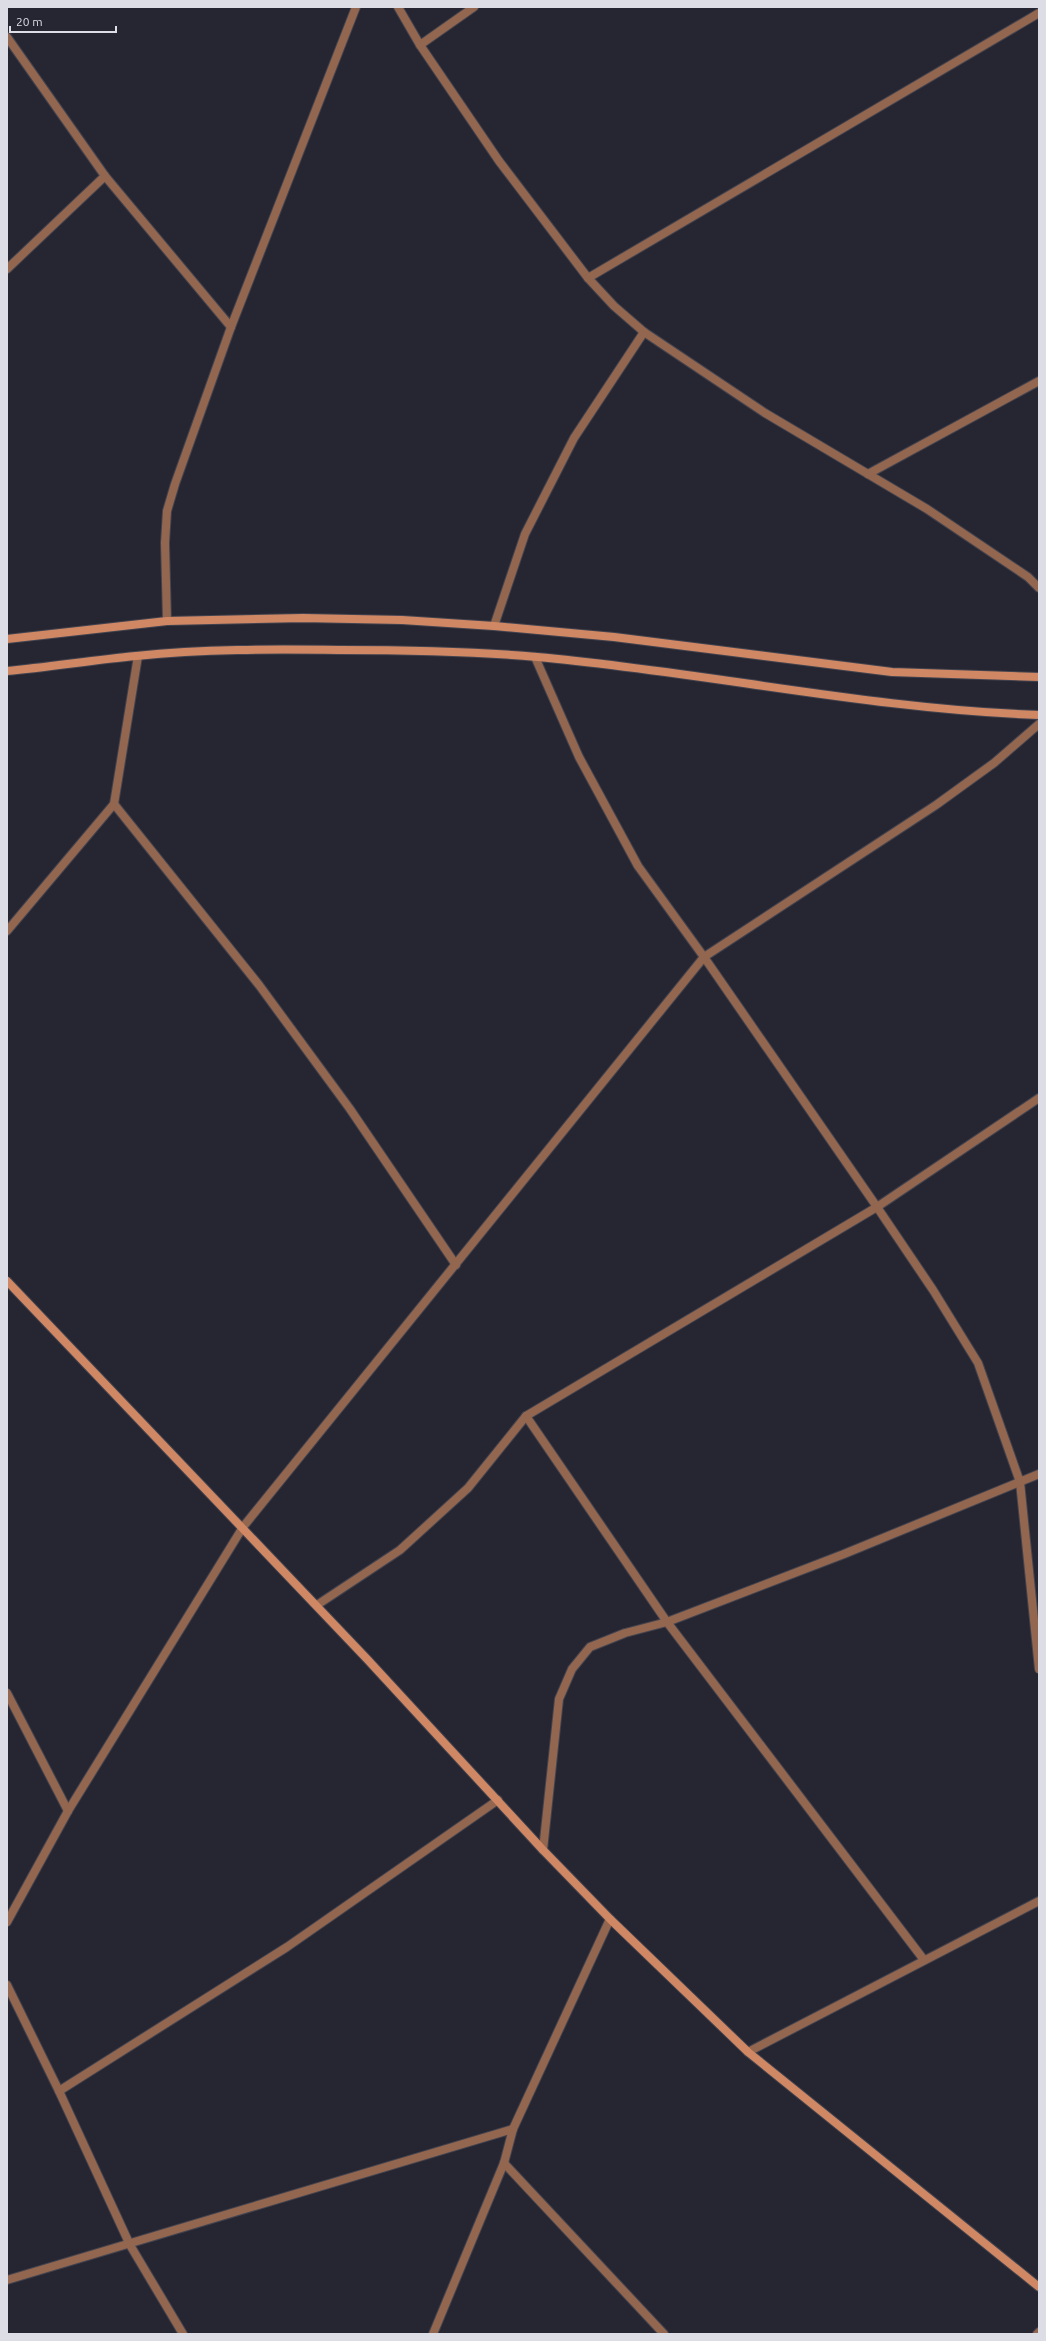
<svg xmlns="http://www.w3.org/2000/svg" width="1046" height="2341" viewBox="0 0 1046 2341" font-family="Ubuntu,sans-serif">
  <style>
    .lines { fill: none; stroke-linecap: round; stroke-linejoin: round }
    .street-casing { stroke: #43434f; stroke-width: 10 }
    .secondary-casing { stroke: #43434f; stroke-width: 10 }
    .street { stroke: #93664f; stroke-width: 8 }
    .secondary { stroke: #d08864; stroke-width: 8 }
  </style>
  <rect width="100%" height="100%" fill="#262632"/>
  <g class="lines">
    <defs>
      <g id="street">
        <polyline points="398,7 420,45 499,161 588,278 614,306 644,332 765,413 927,509 1028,577 1039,588"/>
        <polyline points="7,37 105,176 231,327"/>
        <polyline points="420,45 474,7"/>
        <polyline points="7,269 105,176"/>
        <polyline points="588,278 1039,13"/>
        <polyline points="868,474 1039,381"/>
        <polyline points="167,621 165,543 167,511 175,484 231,327 356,7"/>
        <polyline points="494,626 525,534 574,438 644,332"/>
        <polyline points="535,657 579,757 638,866 704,957 877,1207 933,1290 978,1363 1020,1482 1039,1669"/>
        <polyline points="114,804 259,985 350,1109 456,1265"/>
        <polyline points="7,931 114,804 138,656"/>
        <polyline points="526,1416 667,1622 924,1960"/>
        <polyline points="317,1605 400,1550 468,1488 526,1416 877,1207 1039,1098"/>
        <polyline points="7,1693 68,1811"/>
        <polyline points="543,1850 559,1699 572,1669 590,1647 625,1633 667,1622 844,1554 1039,1474"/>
        <polyline points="7,1922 68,1811 243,1527 704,957 936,805 994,763 1039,724"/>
        <polyline points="7,1985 59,2091 130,2245 183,2334"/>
        <polyline points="748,2052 1039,1901"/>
        <polyline points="59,2091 287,1947 498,1800"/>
        <polyline points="504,2163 664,2334"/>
        <polyline points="7,2280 513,2129"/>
        <polyline points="433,2334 504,2163 513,2129 610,1919"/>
        <polyline points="1037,2334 1039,2332"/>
      </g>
      <g id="secondary">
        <polyline points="7,639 167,621 303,618 402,620 494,626 614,637 892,672 1039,677"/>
        <path d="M7,671C50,667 93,660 136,656C204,649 272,649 339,650C405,650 472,651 537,657C705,672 870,709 1039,715"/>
        <polyline points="7,1281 367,1659 543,1850 610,1919 748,2052 1039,2287"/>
      </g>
    </defs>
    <use href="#street" class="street-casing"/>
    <use href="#secondary" class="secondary-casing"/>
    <use href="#street" class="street"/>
    <use href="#secondary" class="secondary"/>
  </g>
  <rect width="1046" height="2341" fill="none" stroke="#dddde5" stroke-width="16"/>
  <path d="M10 26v6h106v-6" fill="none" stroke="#dddde5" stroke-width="2"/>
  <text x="16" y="26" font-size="12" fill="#dddde5" stroke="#262632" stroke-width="3" paint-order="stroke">20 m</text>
</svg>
